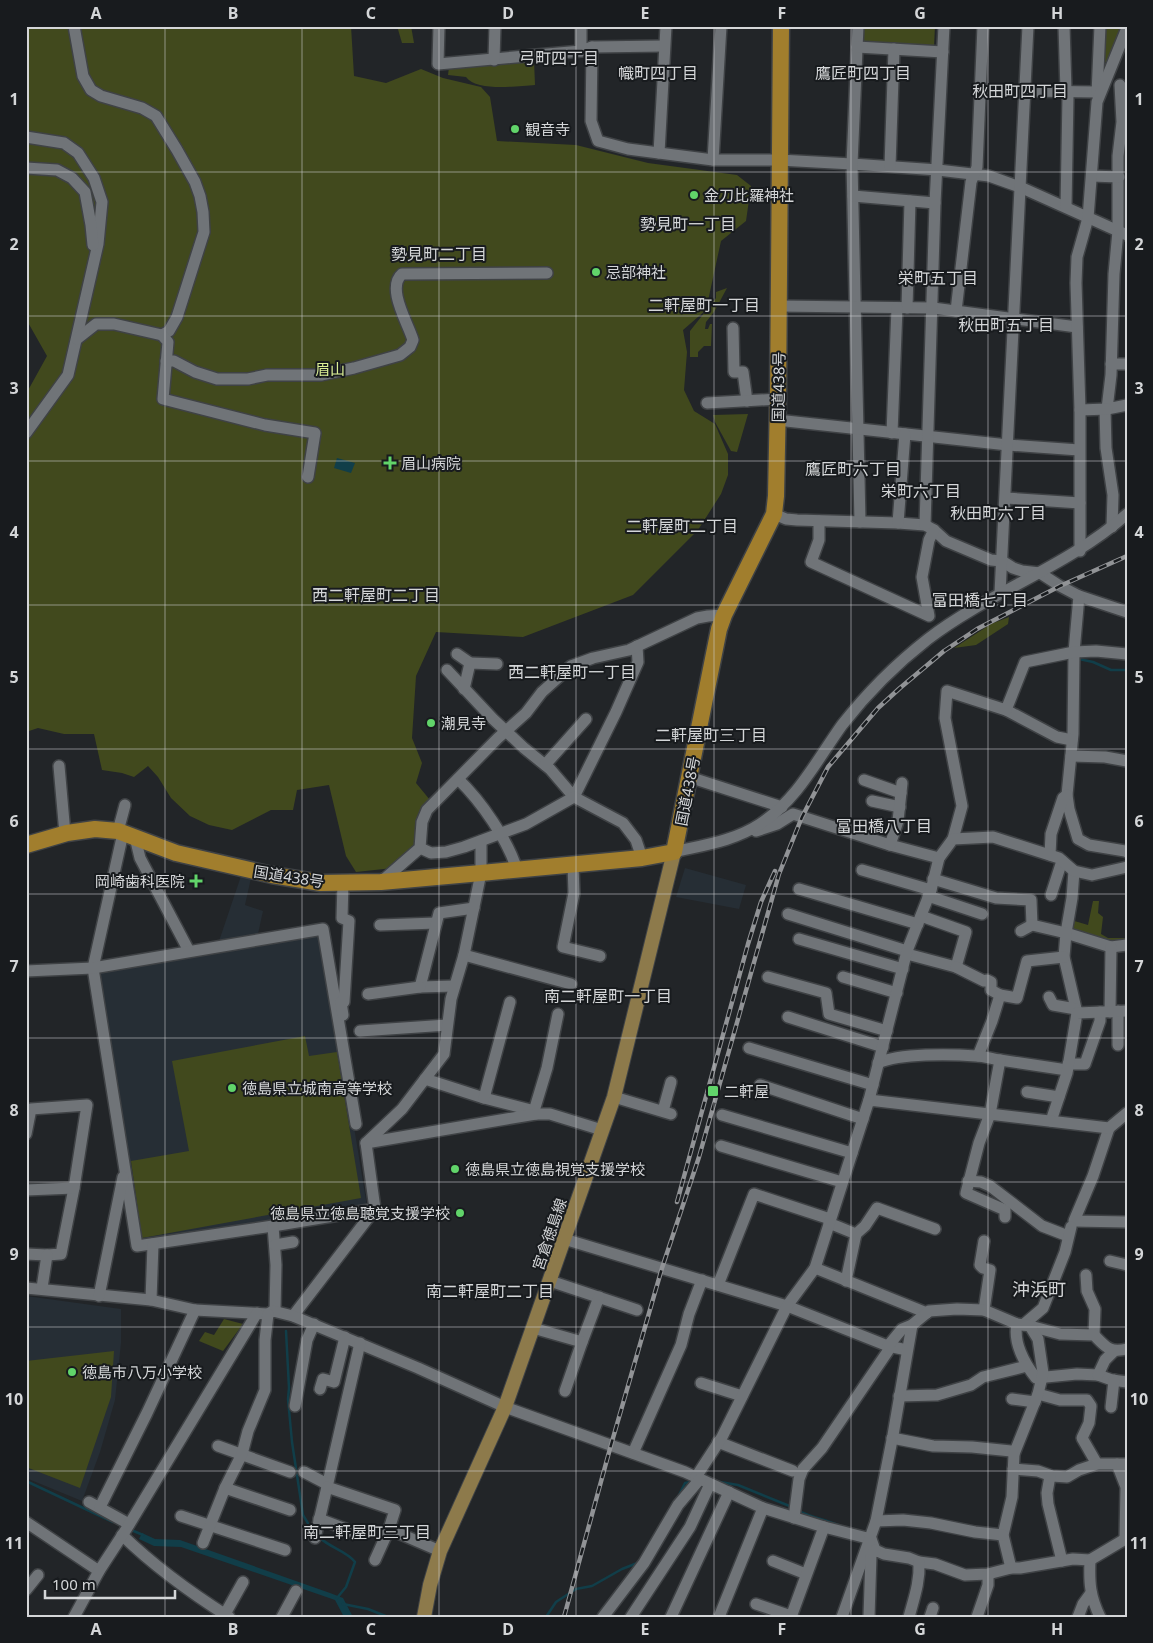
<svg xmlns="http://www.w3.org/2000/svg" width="1153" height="1643" font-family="'Noto Sans','Noto Sans JP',sans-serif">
  <rect width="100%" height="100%" fill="#222528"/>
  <g fill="#262e35">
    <path d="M685,868L746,885L739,909L676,897Z"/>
    <path d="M241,876L251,878L245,905L263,911L256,943L322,932L367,1206L140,1241L99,971L216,950Z"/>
    <path d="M26,1296L121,1309V1343L115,1400L100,1452L82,1501L26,1478Z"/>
  </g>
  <g fill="#41491d">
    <path d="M26,26H351L354,76L386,83L421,69L443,78L481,87L490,97L497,141L576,145L648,163L737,175L751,186L746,221L721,241L706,310L683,330L687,352L684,390L694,411L715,424L728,454V475L721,494L698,530L633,595L523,637L436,632L416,676L412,738L422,763L416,783L430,800L418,814L420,844L393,868L356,872L346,856L329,785L297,790L293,810H271L232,830L209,825L190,816L171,798L158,777L148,766L134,777L122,773L102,770L94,734H64L38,728L26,732V394L47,356L26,319Z"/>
    <path d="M397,26H411L414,43H402Z"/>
    <path d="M861,26H935L934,47L860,44Z"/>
    <path d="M1105,26H1124L1109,63L1104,62Z"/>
    <path d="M534,60L535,85C517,86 477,92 466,77L448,75L449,67Z"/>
    <path d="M727,288L714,312L706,322L705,329H708L710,324H712L711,346H704L698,352V357H690V331L716,298V292Z"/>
    <path d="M748,414L737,452L731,451L715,422L713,415Z"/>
    <path d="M1009,617L1008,624L976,645L954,648L991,624Z"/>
    <path d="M1093,901H1099L1098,913L1103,917L1101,934L1108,938H1127V942L1112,944L1069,931L1071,920L1088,925Z"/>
    <path d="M305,1036L309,1056L337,1052L361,1198L142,1238L131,1161L189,1151L172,1061Z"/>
    <path d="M224,1319L243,1324L223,1351L199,1341L205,1332L214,1335Z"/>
    <path d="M114,1351L111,1397L80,1488L26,1467V1391L29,1390L26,1361Z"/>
  </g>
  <g fill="#113e49">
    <path d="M337,458L355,463L351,473L334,468Z"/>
    <path d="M142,1533L155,1539L180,1540L330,1593L343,1598L353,1617H344L335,1600L181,1547L154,1546L139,1539Z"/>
  </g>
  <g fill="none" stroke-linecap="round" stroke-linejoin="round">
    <g stroke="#113e49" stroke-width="2.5">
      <path d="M1079,659L1093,662L1111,670H1127"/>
      <path d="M286,1331L289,1388L288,1399L292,1442L303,1515L312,1530"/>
      <path d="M26,1481L113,1522"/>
      <path d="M714,1481L738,1485L792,1507"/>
      <path d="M677,1499L685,1483L691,1482"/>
      <path d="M799,1511C813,1518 828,1520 843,1527"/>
      <path d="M129,1529L143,1535"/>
      <path d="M319,1537C330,1548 347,1551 355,1562L346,1587L337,1598"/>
      <path d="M343,1604L368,1609L388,1617"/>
      <path d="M546,1617L556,1602L576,1589L592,1586L622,1569L640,1562"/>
    </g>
    <g stroke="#3f4245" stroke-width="14">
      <g id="minor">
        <path d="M74,26L83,76L91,90L101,96L142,108L156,116L177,150L195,182L200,196L203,212L204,232L177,317L169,331L162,335"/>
        <path d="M439,26L438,64L581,51L592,47L591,121L598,141L628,149L713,160H779L852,164L938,170L989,176L1020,187L1127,235"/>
        <path d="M858,26L852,164L860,522"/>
        <path d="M1064,26L1066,91L1068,96L1066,207"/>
        <path d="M592,47L664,46"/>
        <path d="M857,47L943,52"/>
        <path d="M581,51V26"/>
        <path d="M494,60L495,26"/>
        <path d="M1120,85L1122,122L1118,156V231L1114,274L1111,375L1107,409L1127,405"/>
        <path d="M1025,91L1097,92"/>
        <path d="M1097,94L1100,26"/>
        <path d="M26,137L64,143L78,153L94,178L102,202L98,244L68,375L26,433"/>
        <path d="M659,153L666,26"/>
        <path d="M713,160L721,26"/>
        <path d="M890,166L894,49"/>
        <path d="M26,168L57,170L72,178L85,192L91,225L93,245"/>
        <path d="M1092,176L1119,177"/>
        <path d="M853,196L935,203"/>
        <path d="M779,306L933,308L1077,327"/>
        <path d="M907,308L910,201"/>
        <path d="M956,311L971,182L977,167L983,26"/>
        <path d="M733,328L734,372H743L747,401"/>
        <path d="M77,339L96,324H114L162,335L168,342L163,399L265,425L315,433L308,477"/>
        <path d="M166,361H174L195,372L217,379H248L267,375H321L354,368L400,355L410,347L413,340C408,323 386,288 402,274L547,273"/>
        <path d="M1111,364H1127"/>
        <path d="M707,403L778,399"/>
        <path d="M1105,409L1106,448L1113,495L1112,527"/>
        <path d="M1080,410L1107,409"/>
        <path d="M777,420L1008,445L1079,450"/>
        <path d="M892,433L897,308"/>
        <path d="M1006,498L1080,503"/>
        <path d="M774,514L786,519L797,520L898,523L925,525L934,530L946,541L991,560L1002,561L1013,568L1022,571L1040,573L1060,586L1079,596L1127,612"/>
        <path d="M819,521V540L811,562L929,616L922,577L929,540L934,530"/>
        <path d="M898,523L905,434"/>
        <path d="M925,525L935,203L944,26"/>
        <path d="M1080,551V410L1076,283L1077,257L1088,218L1097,102L1127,28"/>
        <path d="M1000,593L1028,26"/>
        <path d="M1079,596L1074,652L1073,734L1067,795L1069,809L1078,839L1089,845L1125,851L1127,852"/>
        <path d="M457,654L470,663"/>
        <path d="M447,670L493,719L524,748L550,769L574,797L616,712L638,662L637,646"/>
        <path d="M464,689L470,663L497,664"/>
        <path d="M1006,710L1057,737L1072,740"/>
        <path d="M1071,756L1105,757L1127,761"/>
        <path d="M545,765L586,719"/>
        <path d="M59,766L65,834"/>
        <path d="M689,777L782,807"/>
        <path d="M458,779C481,801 508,840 517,870"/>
        <path d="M864,780L901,793"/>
        <path d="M872,801L900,807"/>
        <path d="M118,831L125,805"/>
        <path d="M756,831L777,824L793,814L890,845L939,858"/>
        <path d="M123,833L93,968L137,1246L273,1226L375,1209L293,1316"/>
        <path d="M135,837L140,858L189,951"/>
        <path d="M953,839L962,806L945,718L947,691L1006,710L1025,662L1074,652L1096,651L1127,654"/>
        <path d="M890,845L898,821L902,783"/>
        <path d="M420,848L431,853L446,852L464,847L526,824L574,797L623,823L636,840L642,858"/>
        <path d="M674,852C704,845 734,841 760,824C797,800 817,760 842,725C867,693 896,664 928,639C991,591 1067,567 1127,514"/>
        <path d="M1050,855L1051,834L1063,798L1067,795"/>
        <path d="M573,865L574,893L563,947L600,956"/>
        <path d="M862,870L931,890"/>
        <path d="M1074,871L1072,898L1066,933L1111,947L1127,945"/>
        <path d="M933,879L996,898L1031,900L1032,925"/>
        <path d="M381,882L420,848L422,822L427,810L498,738L526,713L542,692L571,666L593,658L629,650L697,618L708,616L724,615"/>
        <path d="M799,889L918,924"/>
        <path d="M1051,895L1062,861"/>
        <path d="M928,896L982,914"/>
        <path d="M788,914L907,951"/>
        <path d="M380,925L436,923"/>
        <path d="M1021,931L1032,925L1066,933L1064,957L1077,1013"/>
        <path d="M799,939L903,969"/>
        <path d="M907,954L956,967L966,932L921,916"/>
        <path d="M464,955L571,984"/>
        <path d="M956,967L984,981L987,980L991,982V990L1000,995L992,1021L978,1056"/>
        <path d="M26,971L93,968L323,929L356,1124"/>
        <path d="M768,977L826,993L829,1014L887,1031"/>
        <path d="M843,977L897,993"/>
        <path d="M454,986L420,987L439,913L474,908"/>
        <path d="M368,994L420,987"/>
        <path d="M1000,995L1017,998L1027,961L1064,957"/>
        <path d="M1049,997L1053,1005L1076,1009"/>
        <path d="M1118,1011V1045"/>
        <path d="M1110,1012L1111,947"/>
        <path d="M343,1015L341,1002H344L349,921L342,918L343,882"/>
        <path d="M788,1017L883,1047"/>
        <path d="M360,1031L447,1025"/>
        <path d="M749,1048L873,1085"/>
        <path d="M1000,1060L1067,1070"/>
        <path d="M878,1063C900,1053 951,1054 976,1056C984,1056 992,1059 1000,1060L990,1114L979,1143L966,1193L1005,1210V1217"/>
        <path d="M1068,1064H1085L1100,1021V1012"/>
        <path d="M425,1079L484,1098L531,1110L536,1114"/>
        <path d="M760,1085L863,1119"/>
        <path d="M1027,1092L1059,1097"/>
        <path d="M614,1097L671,1114"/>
        <path d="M484,1098L510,1002"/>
        <path d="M869,1100L907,951L931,890L939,858L953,839L993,837L1059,858L1074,871L1092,875L1127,867"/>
        <path d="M534,1111L547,1068L558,1014"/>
        <path d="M663,1111L671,1082"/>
        <path d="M722,1115L852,1153"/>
        <path d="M1051,1121L1067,1073L1077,1013L1127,1011"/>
        <path d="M1109,1128L1093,1176L1074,1221L1127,1222"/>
        <path d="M26,1134L31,1109L87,1105L74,1188L61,1254L47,1255L26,1254"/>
        <path d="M366,1143L536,1114H550L602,1130"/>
        <path d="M721,1146L842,1182"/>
        <path d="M968,1181L981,1182L990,1186L1042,1226L1068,1236"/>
        <path d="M26,1190L74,1188"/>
        <path d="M375,1209L366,1143L402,1109L444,1054L451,999L464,955L481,873V841"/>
        <path d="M829,1223L856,1234L865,1226L877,1208L935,1229"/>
        <path d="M273,1226L276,1265L275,1311"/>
        <path d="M564,1239L787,1306L888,1346L907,1350"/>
        <path d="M984,1241L980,1265L983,1268L990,1270L984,1310"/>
        <path d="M275,1245L293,1242"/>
        <path d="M1110,1261L1127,1265"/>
        <path d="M815,1268L927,1313"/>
        <path d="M1086,1275L1087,1291L1095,1309L1094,1335"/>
        <path d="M550,1281L637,1310"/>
        <path d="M846,1281L856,1234"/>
        <path d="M718,1285L754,1194L830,1219"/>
        <path d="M26,1288L151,1300L195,1310L268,1314L273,1311L293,1316L418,1368L505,1407L685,1472L763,1508L824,1527L871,1539"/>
        <path d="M42,1288L47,1255"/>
        <path d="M99,1296L123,1177"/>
        <path d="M151,1300L153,1244"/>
        <path d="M1017,1324C1013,1342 1024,1363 1036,1378L1077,1374L1098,1375L1112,1380L1127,1382"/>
        <path d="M1023,1325L1043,1308L1065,1252L1071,1227"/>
        <path d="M1030,1326L1060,1334L1094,1335C1106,1347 1109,1353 1127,1349"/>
        <path d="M533,1328L582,1342L599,1297"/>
        <path d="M360,1343L327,1487L395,1510L389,1529L440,1551"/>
        <path d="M1098,1375L1105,1360L1114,1351"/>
        <path d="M701,1383L742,1396"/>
        <path d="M320,1389L323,1379L334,1382L345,1337"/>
        <path d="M565,1391L582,1342"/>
        <path d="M1038,1394L1060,1400H1087L1091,1406L1089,1423L1082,1438L1097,1464"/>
        <path d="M899,1396L937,1395L971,1385L983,1377L1027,1366"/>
        <path d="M1012,1399L1035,1402"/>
        <path d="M295,1406L307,1340L314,1324"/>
        <path d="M1111,1407L1114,1380"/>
        <path d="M892,1438L933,1446L972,1447L1011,1451L1014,1454"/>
        <path d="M718,1442L793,1471"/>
        <path d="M218,1446L290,1472"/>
        <path d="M633,1453L681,1345L689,1314L702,1280"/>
        <path d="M1117,1464L1126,1487L1125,1538"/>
        <path d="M1013,1469L1038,1471L1052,1476L1067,1477L1079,1470L1097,1464H1127"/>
        <path d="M304,1472L327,1484"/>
        <path d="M1050,1476L1047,1493L1048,1504L1062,1561"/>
        <path d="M696,1477L722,1437L787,1306L815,1268L869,1100L1109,1128L1127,1113"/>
        <path d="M225,1488L290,1510"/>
        <path d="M89,1502L129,1524"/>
        <path d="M100,1507L147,1413L195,1310"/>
        <path d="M181,1516L285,1550"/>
        <path d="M794,1518L799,1479L803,1469L822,1448L888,1351V1346L902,1329L912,1325L929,1311L957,1309L984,1310L1017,1324L1030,1326L1038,1339L1043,1373L1038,1394L1014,1454L1012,1497L1003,1535L1011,1568"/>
        <path d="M319,1519L359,1534"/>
        <path d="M876,1521L903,1520L931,1523L975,1532L1003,1535"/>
        <path d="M26,1522L99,1571"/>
        <path d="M122,1535C155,1567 191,1593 229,1617"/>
        <path d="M315,1538L327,1487"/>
        <path d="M871,1539L875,1550L884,1554L909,1558L919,1562L935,1564L965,1575L988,1574L1011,1568H1020L1073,1559L1090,1560C1089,1583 1090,1596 1100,1617"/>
        <path d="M203,1543L225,1488L242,1454L248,1431L265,1390V1340L268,1314"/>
        <path d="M375,1560L389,1529"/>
        <path d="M1090,1560L1127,1538"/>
        <path d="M773,1561L806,1574"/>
        <path d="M26,1590L38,1575"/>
        <path d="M756,1604L791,1616"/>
        <path d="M225,1614L243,1582"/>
        <path d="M74,1617L99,1571L127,1528L257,1313"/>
        <path d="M282,1617L296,1591"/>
        <path d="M603,1617L644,1563L678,1505L700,1479"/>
        <path d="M631,1617L690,1527L710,1484"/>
        <path d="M671,1617L729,1492"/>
        <path d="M719,1617L763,1508"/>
        <path d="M791,1617L824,1527"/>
        <path d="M842,1617L876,1521L893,1435L912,1325"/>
        <path d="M869,1617L871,1555L875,1550"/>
        <path d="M909,1617C914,1598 920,1582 919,1562"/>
        <path d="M930,1617L933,1608"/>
        <path d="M977,1617L988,1585V1574"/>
        <path d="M1078,1617L1083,1604L1091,1593"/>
      </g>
    </g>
    <g stroke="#3f4245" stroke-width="16">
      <path id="major" d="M424,1617L430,1585L440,1551L505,1407L614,1097L674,852"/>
    </g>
    <g stroke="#3f4245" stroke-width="19">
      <path id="highway" d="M26,845L67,833L95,829L118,831L176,853L272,875L321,883L381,882L481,873L642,858L674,852L719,629L724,615L774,514L776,496L778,399L781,26"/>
    </g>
    <use href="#minor" stroke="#707478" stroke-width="11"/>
    <use href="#major" stroke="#8d7a4b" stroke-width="14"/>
    <use href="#highway" stroke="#a17e2d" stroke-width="16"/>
    <g stroke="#919396" stroke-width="4.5">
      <g id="rail">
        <path d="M677,1202L748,944L761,902L775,871"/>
        <path d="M564,1617L611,1445L662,1268L699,1157L779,874L802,817L828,767L878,708L900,688L944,651L977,629L1060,586L1127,556"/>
      </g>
    </g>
    <use href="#rail" stroke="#181b1e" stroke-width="2.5" stroke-dasharray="8" stroke-linecap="butt"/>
  </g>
  <path fill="none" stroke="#d4d6d8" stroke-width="1" stroke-opacity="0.55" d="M165,26V1617M302,26V1617M439,26V1617M576,26V1617M714,26V1617M851,26V1617M988,26V1617M26,172H1127M26,316H1127M26,461H1127M26,605H1127M26,749H1127M26,894H1127M26,1038H1127M26,1182H1127M26,1327H1127M26,1471H1127"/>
  <g fill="#61d46a" stroke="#181b1e" stroke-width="2">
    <circle cx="515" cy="129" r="5"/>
    <circle cx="694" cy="195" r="5"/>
    <circle cx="596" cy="272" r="5"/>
    <path d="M387.5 455.5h5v5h5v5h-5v5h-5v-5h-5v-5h5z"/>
    <circle cx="431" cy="723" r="5"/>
    <path d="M193.5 873.5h5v5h5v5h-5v5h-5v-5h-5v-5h5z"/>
    <circle cx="232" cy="1088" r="5"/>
    <rect x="707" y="1085" width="12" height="12" rx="2.5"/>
    <circle cx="455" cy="1169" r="5"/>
    <circle cx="460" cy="1213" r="5"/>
    <circle cx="72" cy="1372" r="5"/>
  </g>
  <g text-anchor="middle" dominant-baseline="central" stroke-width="4" stroke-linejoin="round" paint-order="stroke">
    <g font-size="15" fill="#d4d6d8" stroke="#181b1e" text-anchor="start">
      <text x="525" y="129">観音寺</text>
      <text x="704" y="195">金刀比羅神社</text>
      <text x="606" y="272">忌部神社</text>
      <text x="401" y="463">眉山病院</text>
      <text x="441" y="723">潮見寺</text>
      <text x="185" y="881" text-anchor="end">岡崎歯科医院</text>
      <text x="242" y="1088">徳島県立城南高等学校</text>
      <text x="724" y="1091">二軒屋</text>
      <text x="465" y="1169">徳島県立徳島視覚支援学校</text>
      <text x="450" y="1213" text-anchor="end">徳島県立徳島聴覚支援学校</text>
      <text x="82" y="1372">徳島市八万小学校</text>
    </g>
    <g font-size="15" fill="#daee94" stroke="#181b1e">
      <text x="330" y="369">眉山</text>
    </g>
    <g font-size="15" fill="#d4d6d8" stroke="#181b1e">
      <text transform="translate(778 387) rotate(-89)">国道438号</text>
      <text transform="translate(687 791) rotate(-79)">国道438号</text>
      <text transform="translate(289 876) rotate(9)">国道438号</text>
      <text transform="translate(549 1234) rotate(-71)">宮倉徳島線</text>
    </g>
    <g font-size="16" fill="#d4d6d8" stroke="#181b1e">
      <text x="559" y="58">弓町四丁目</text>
      <text x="658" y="73">幟町四丁目</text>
      <text x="863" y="73">鷹匠町四丁目</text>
      <text x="1020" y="91">秋田町四丁目</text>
      <text x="688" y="224">勢見町一丁目</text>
      <text x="439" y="254">勢見町二丁目</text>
      <text x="938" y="278">栄町五丁目</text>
      <text x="704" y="305">二軒屋町一丁目</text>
      <text x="1006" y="325">秋田町五丁目</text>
      <text x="853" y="469">鷹匠町六丁目</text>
      <text x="921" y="491">栄町六丁目</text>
      <text x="998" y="513">秋田町六丁目</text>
      <text x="682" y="526">二軒屋町二丁目</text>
      <text x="376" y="595">西二軒屋町二丁目</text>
      <text x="980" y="600">富田橋七丁目</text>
      <text x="572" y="672">西二軒屋町一丁目</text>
      <text x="711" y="735">二軒屋町三丁目</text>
      <text x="884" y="826">富田橋八丁目</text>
      <text x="608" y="996">南二軒屋町一丁目</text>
      <text x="490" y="1291">南二軒屋町二丁目</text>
      <text x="367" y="1532">南二軒屋町三丁目</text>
    </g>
    <g font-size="18" fill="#d4d6d8" stroke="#181b1e">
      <text x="1039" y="1289">沖浜町</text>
    </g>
  </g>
  <rect width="1153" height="1643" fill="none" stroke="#181b1e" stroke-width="55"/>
  <path d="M45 1590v8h130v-8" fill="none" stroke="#d4d6d8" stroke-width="2.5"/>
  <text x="52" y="1590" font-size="15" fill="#d4d6d8" stroke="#181b1e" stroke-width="4" paint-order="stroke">100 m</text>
  <rect x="28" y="28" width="1098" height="1588" fill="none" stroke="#d4d6d8" stroke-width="2"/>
  <g font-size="16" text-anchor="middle" font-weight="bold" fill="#d4d6d8">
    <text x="96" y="19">A</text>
    <text x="233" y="19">B</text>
    <text x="371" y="19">C</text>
    <text x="508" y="19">D</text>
    <text x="645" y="19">E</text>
    <text x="782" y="19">F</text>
    <text x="920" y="19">G</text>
    <text x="1057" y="19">H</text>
    <text x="14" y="105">1</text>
    <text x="1139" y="105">1</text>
    <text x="14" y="250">2</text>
    <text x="1139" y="250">2</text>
    <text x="14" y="394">3</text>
    <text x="1139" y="394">3</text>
    <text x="14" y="538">4</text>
    <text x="1139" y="538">4</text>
    <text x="14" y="683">5</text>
    <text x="1139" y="683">5</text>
    <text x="14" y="827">6</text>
    <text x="1139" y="827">6</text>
    <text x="14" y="972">7</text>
    <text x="1139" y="972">7</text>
    <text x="14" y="1116">8</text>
    <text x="1139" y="1116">8</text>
    <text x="14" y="1260">9</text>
    <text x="1139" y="1260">9</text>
    <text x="14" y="1405">10</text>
    <text x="1139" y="1405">10</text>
    <text x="14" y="1549">11</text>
    <text x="1139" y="1549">11</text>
    <text x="96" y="1635">A</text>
    <text x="233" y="1635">B</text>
    <text x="371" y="1635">C</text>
    <text x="508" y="1635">D</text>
    <text x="645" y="1635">E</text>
    <text x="782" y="1635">F</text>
    <text x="920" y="1635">G</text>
    <text x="1057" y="1635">H</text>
  </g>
</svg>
